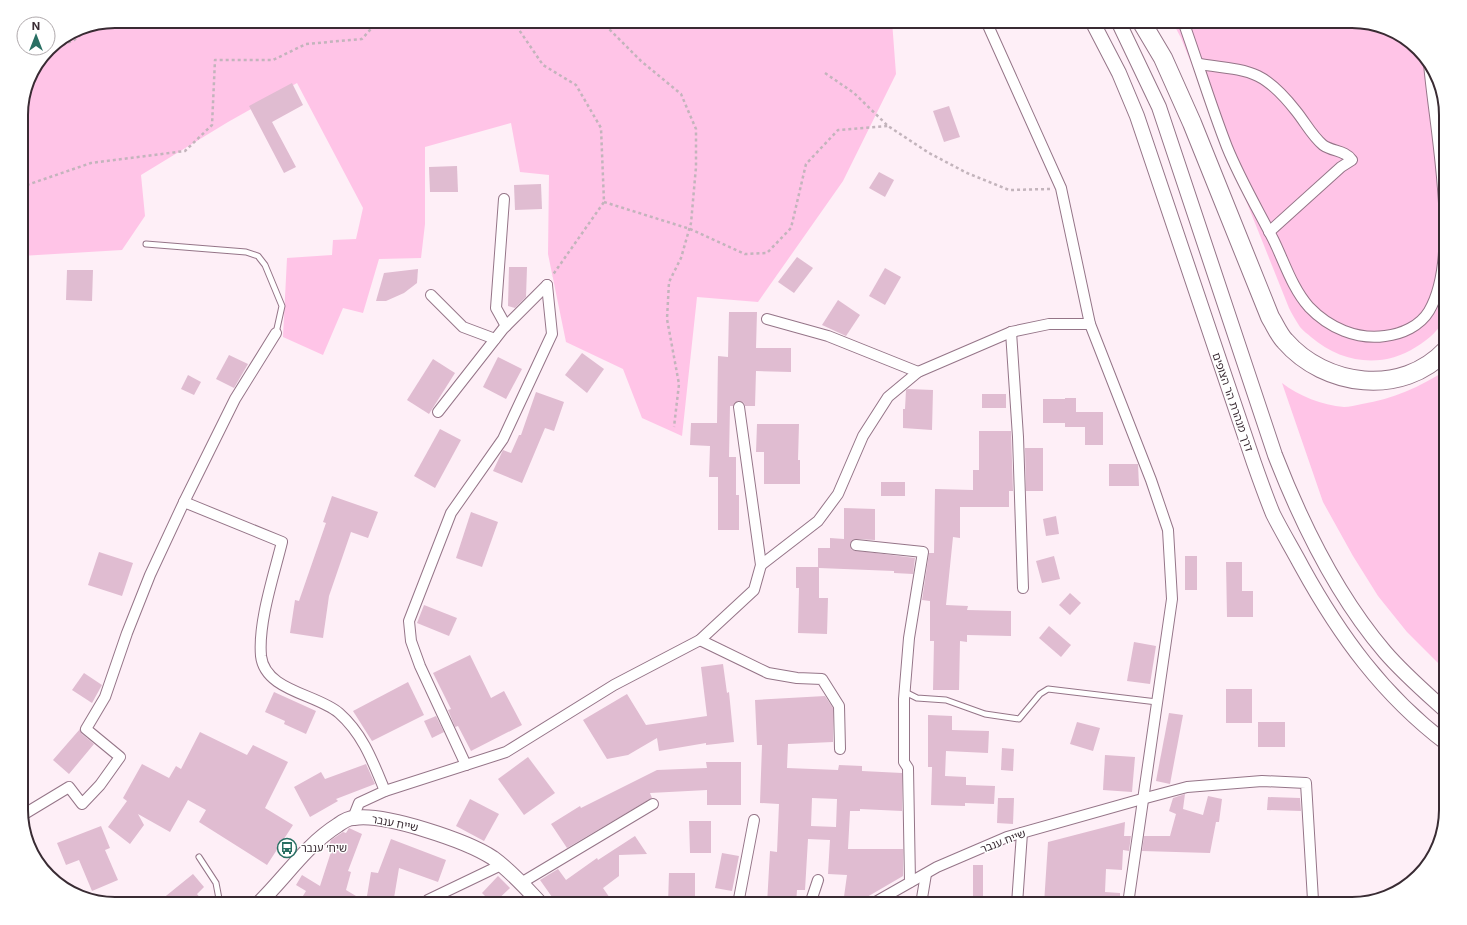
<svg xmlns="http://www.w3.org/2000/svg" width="1467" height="925" font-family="Inter,'Noto Sans Hebrew',sans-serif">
  <rect width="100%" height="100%" fill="#feeff7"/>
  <g fill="#ffc4e7">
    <path d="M115,21H892L896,74L843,181L758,302L697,297L682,436L642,418L623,369L566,342L548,254L549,175L520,172L511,123L425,147V224L421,258L379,259L363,313L343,308L323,355L283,337L287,258L332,255L333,240L356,239L363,208L297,83L228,122L141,175L145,216L122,250L21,256V109L28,79L49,48L79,28Z"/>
    <path d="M1172,21H1352L1404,37L1434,68L1446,115V317C1439,330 1429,339 1416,347C1382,369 1341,363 1311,337C1308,334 1303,331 1300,327C1296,321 1292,314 1289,308L1181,38Z"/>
    <path d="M1446,370V671L1407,632L1378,596L1353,556L1323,502L1282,383C1299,396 1322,405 1344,407C1349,407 1356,405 1362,404C1393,399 1420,387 1446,370Z"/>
  </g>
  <g fill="#e0bcd1" fill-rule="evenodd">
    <path d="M292,83L303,105L272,122L296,167L284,173L249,106Z"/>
    <path d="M949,106L960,137L944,142L933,111Z"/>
    <path d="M457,166L458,192H430L429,167Z"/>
    <path d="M879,172L894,180L885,197L869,188Z"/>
    <path d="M541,184L542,209L515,210L514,185Z"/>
    <path d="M797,257L813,268L794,293L778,282Z"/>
    <path d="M509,267H527L526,297L515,308L508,306Z"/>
    <path d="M885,268L901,277L885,305L869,296Z"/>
    <path d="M418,269L417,283L404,293L386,301H376L384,273Z"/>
    <path d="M67,270H93L92,301L66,300Z"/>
    <path d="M838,300L860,315L846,336L822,325Z"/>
    <path d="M729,312H757L756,348H791V372L756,371L755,406H745L744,403L738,401L733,406H730L729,457H736V495H739V530H718V477H709L710,446L690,445L691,423H717L718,356L728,357Z"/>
    <path d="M582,353L604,369L587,393L565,375Z"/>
    <path d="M229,355L248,364L234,388L216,379Z"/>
    <path d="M498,357L522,369L506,399L483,387Z"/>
    <path d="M433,359L455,373L429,414L407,400Z"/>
    <path d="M188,375L201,382L194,395L181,389Z"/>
    <path d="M908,389L933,390L932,430L903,428V409H905L906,390Z"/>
    <path d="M536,392L564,402L554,431L545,428L522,483L493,471L503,450L511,453L519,435H521Z"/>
    <rect x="982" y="394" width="24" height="14"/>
    <path d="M1065,398H1076V412H1103V445H1085V427H1065V423H1043V399H1065Z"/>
    <path d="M757,424H799L798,460H800V484H764V452H756Z"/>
    <path d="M440,429L461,440L435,488L414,476Z"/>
    <path d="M979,431H1011L1013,491H1009V507H960V538L953,537L946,605L968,606L967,610L1011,611V636L967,635V642L960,641L959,690H933L934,641H930V601L922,600L929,553H934L935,489L973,490V470H979Z"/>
    <path d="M1025,448H1043V491H1026Z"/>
    <path d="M1109,464H1138L1139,486H1109Z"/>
    <rect x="881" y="482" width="24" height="14"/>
    <path d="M332,496L378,512L368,538L351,532L329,596L323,638L290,633L295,600L299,601L326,523L323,522Z"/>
    <path d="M844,508L875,509V540L854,539L850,544L852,550L915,558L913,574L894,573V571L819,568V598H828L827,634L798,633L799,588H796V567H818V548H830V538L844,539Z"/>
    <path d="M471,512L498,522L482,567L456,558Z"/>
    <path d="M1056,516L1059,534L1046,536L1043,519Z"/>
    <path d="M99,552L133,563L122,596L88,585Z"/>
    <path d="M1054,556L1060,579L1042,583L1036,561Z"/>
    <rect x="1185" y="556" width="12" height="34"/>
    <path d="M1226,562H1242V591H1253V617H1227Z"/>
    <path d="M1070,593L1081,603L1070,615L1059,605Z"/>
    <path d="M424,605L457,618L449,636L417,623Z"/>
    <path d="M1049,626L1071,645L1061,657L1039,638Z"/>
    <path d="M1134,642L1156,646L1150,684L1127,681Z"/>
    <path d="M470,655L491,698L504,691L522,725L471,751L458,726L455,727L448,710L451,709L433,673Z"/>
    <path d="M723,664L727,693L729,692L734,742L706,745V743L659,751L657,738L628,755L607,759L583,720L627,694L646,725L707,716L701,667Z"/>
    <path d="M84,673L102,685L92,703L72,690Z"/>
    <path d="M408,682L424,715L372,741L353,711Z"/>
    <rect x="1226" y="689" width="26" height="34"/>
    <path d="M274,692L316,711L306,734L284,724L285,721L265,712Z"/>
    <path d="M825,696L833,708V742L788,744L787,768L838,770L839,765L862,766V771L902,773V811L860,809V811H850L848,849H903V876L855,904H843L847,875L828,874L830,840L808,839L805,890H797L796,904H767L770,851L777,852L779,804L760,803L762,745H757L755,700ZM812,798L837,799L836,827L811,826Z"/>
    <path d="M1169,713L1183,715L1170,784L1156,781Z"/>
    <path d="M928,715L952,716V730L989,731L988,753L946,751L945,776L966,777V785L995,786L994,804L965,803V806L931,805L932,767H928Z"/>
    <path d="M436,716L444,732L432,738L424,721Z"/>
    <path d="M1077,722L1100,728L1093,751L1070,744Z"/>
    <rect x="1258" y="722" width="27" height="25"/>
    <path d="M80,729L82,734L94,744L69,774L53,760Z"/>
    <path d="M200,732L247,755L253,745L288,762L265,808L293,825L267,865L199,822L206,810L188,800L170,832L138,814L144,825L130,844L108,827L127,801L123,798L142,764L169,778L176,766L181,769Z"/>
    <path d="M1002,748L1014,749L1013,771L1001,770Z"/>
    <path d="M1105,755L1135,757L1132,792L1103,790Z"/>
    <path d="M528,757L555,793L524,815L498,779Z"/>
    <path d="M706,762H741V805H707V790L650,793L652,798L567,848L551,824L580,806L581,808L657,770L707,768Z"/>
    <path d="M366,764L375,784L336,799L338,801L310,817L294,787L321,772L325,779Z"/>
    <path d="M1185,794L1183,809L1203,815L1208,796L1222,799L1219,822H1216L1210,853L1142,851L1144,836H1170L1176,814L1169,811L1173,798Z"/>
    <path d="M1268,797L1300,798L1301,811L1267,810Z"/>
    <path d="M998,798H1014L1013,824L997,823Z"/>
    <path d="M470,799L499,814L484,841L456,826Z"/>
    <path d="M689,821H711V853H690Z"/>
    <path d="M1125,822L1124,836H1131L1129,851L1123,850L1122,870L1106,869L1105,892L1120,893V904H1044L1048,842Z"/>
    <path d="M101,826L110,848L105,850L118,880L92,891L79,860L66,865L57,843Z"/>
    <path d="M349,828L362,834L348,871L351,872L346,890L366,902L371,872L378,873L391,839L446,860L438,882L399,868L393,904H298L306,891L296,885L302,875L320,886L331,852L328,848L331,840L343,832L346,833Z"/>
    <path d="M635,836L647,854L619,855V876L603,888L614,904H557L540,880L558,869L566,880L597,858L598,860Z"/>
    <path d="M722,853L739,856L732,891L715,888Z"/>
    <rect x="973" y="865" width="10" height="39"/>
    <path d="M669,873H695V904H668Z"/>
    <path d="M193,874L204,887L197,894L205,904H156Z"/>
    <path d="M498,876L510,888L493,904L482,893Z"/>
  </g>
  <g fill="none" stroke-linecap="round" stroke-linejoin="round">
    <g stroke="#957588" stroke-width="7">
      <g id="lane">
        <path d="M146,244L246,252L258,256L265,265L282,306L276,333"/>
        <path d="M905,692L917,698L946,700L985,714L1019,719L1040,694L1048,689L1157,702"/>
        <path d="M199,857L216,883L220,904"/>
      </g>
    </g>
    <g stroke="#957588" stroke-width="12">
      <g id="street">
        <path d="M986,21L1061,188L1090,324L1151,480L1168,530L1172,599L1128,904"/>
        <path d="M1183,21C1198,63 1211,106 1227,147C1240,179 1257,208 1273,239C1284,261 1292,288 1309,307C1329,328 1357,340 1385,336C1402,334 1420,326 1429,311C1462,255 1434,127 1429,63"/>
        <path d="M1199,64C1250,71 1263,69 1296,111C1305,122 1312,136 1323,145C1333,152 1345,150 1352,160L1341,167L1269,232"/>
        <path d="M504,199L496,308L506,326"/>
        <path d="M431,295L463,327L495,339"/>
        <path d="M767,319L828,336L918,372"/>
        <path d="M1011,332L1018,437L1023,588"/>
        <path d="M438,412L503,329L547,285"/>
        <path d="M184,502L282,542C274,575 258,622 261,656C265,691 317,694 339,713C363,734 373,762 385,791"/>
        <path d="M856,545L923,552L909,638L904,699V762L908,768L910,882"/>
        <path d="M761,565L818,521L838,494L863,436L888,397L918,372L1011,332L1049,324H1090"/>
        <path d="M700,640L768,673L797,678L822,679L839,706L840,749"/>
        <path d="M466,765L420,666L411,641L409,621L451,513L503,439L552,334L547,285"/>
        <path d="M21,816L69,787L82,804L100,785L120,757L86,729L105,697L127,633L150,575L184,502L235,399L276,333"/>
        <path d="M353,818L359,803L385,791L506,752L614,685L700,640L754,590L761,565L739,407"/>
        <path d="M521,883L653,804"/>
        <path d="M424,904L428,900L501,865"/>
        <path d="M738,904L754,820"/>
        <path d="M810,904L818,880"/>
        <path d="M872,904L937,867L1007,837L1142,799L1187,787L1262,781L1306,783L1313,900"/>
        <path d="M921,904L926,874"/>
        <path d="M1017,904L1022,833"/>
      </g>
    </g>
    <g stroke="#957588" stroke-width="16">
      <g id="secondary">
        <path d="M1092,21L1119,73L1137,116L1254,463C1260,480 1266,497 1273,514C1282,532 1293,550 1302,567C1340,636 1383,695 1446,743"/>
        <path d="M1118,21L1159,107L1275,455C1301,522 1338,597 1385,652C1403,673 1425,692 1446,711"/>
        <path d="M258,904C285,878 306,845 338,825C342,822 349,818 354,818C385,813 467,841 493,858C511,871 526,888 541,904"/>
      </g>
    </g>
    <g stroke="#957588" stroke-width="20">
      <path id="highway" d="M1141,21L1163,58L1192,123L1270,317C1275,325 1279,335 1285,341C1325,387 1402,397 1446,350"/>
    </g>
    <g stroke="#c3b4bc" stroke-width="2.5" stroke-dasharray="3 3" stroke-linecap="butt">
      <path d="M513,21L543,65L576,85L601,128L604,202L552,276"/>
      <path d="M601,21L641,61L681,94L696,129V167L691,223L681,258L669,282L667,319L679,384L674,427"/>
      <path d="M46,52L74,40L93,25"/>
      <path d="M825,73L854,93L888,126L929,153L967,173L1009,190L1050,189"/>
      <path d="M21,187L91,163L185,151L212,125L215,60H273L306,44L362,39L378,21"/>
      <path d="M604,202L690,229L745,254L767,253L791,228L806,164L838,130L888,126"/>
    </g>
    <use href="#lane" stroke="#fff" stroke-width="5"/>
    <use href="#street" stroke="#fff" stroke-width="10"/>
    <use href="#secondary" stroke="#fff" stroke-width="14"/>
    <use href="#highway" stroke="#fff" stroke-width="18"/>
  </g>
  <defs>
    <g id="bus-ring" transform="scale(1)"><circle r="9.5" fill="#fff" stroke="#296f63" stroke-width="1.5"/><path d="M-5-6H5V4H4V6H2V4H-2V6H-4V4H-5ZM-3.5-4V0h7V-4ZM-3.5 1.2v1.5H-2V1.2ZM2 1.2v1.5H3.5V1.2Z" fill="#296f63"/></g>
  </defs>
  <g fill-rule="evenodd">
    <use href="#bus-ring" x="287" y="848"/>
  </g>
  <g text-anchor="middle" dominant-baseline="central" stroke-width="3" stroke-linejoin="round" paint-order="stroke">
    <g font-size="11" fill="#392b33" stroke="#fff">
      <text transform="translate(1233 402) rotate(71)">דרך מנהרת הר הצופים</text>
      <text transform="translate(395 823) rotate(11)">שייח ענבר</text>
      <text transform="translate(1003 841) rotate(-21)">שייח ענבר</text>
    </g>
    <g font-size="11" fill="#392b33" stroke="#fff" text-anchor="start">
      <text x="301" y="848">שיח׳ ענבר</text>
    </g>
  </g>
  <path d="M0 0H1467V925H0ZM115 28H1352A87 87 0 0 1 1439 115V810A87 87 0 0 1 1352 897H115A87 87 0 0 1 28 810V115A87 87 0 0 1 115 28Z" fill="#fff" fill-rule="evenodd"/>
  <path fill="none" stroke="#392b33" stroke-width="2" d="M115 28H1352A87 87 0 0 1 1439 115V810A87 87 0 0 1 1352 897H115A87 87 0 0 1 28 810V115A87 87 0 0 1 115 28Z"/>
  <g transform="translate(36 36)"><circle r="19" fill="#ffffff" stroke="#b0aaad"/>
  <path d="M0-3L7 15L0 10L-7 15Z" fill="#296f63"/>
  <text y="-6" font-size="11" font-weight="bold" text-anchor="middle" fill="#392b33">N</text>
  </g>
</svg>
